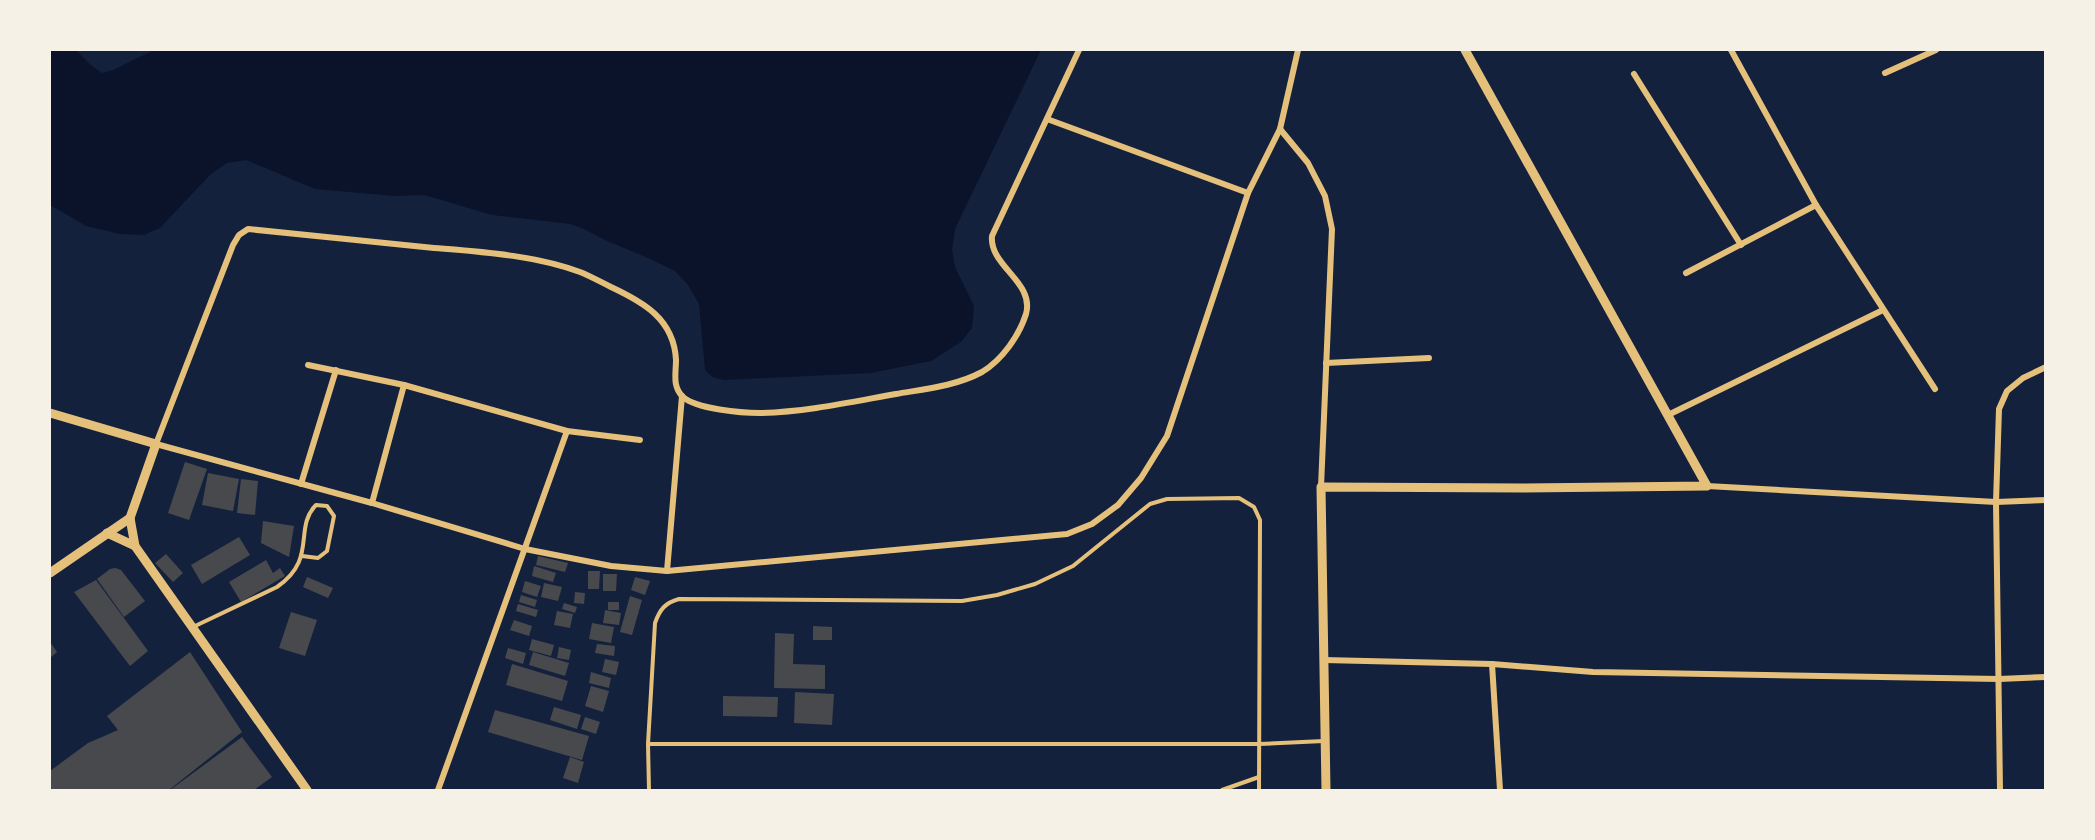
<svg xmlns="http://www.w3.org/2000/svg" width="2095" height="840" font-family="'Asap Condensed',sans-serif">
  <rect width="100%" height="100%" fill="#14213d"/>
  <path fill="#0b132b" d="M50,50H76L91,65L102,73L113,70L154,50H1041L955,229L952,250L955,267L974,306L972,328L961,342L931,361L871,373L724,380L712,377L705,370L699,304L688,285L675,271L648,258L605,240L584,229L570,224L492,215L424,195L394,196L315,189L246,160L227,163L210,175L160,228L144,235L120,234L86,226L50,205Z"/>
  <g fill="#48494c">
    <path d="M185,462L207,469L189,520L168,513Z"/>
    <path d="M208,473L239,479L233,511L202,505Z"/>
    <path d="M241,479L258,481L255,515L237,513Z"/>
    <path d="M263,521L294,526L289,557L261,543Z"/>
    <path d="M239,537L250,555L202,584L191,565Z"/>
    <path d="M166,554L183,573L173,582L155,563Z"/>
    <path d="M538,556L568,563L565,572L536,565Z"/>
    <path d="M266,560L273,573L280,568L285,576L241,602L229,582Z"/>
    <path d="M534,566L556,573L553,582L532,576Z"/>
    <path d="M115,568L121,570L145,601L124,617L97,579L110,569Z"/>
    <path d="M588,571H600L599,589H588Z"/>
    <path d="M603,574H617L616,591H603Z"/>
    <path d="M307,577L333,588L328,598L303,587Z"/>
    <path d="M635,577L650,581L645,595L631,590Z"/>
    <path d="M96,580L148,651L130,666L74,592Z"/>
    <path d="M525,581L541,586L537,597L522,592Z"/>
    <path d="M544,583L562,587L558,601L541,597Z"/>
    <path d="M575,592L585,593L584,604L574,603Z"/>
    <path d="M521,595L537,600L535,607L519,602Z"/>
    <path d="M630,596L642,600L632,635L620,632Z"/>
    <rect x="608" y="602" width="11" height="8"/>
    <path d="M564,603L577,607L575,613L562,609Z"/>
    <path d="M518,604L538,610L536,617L516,611Z"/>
    <path d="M605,610L621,613L619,625L603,623Z"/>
    <path d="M557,611L573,614L570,628L554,625Z"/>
    <path d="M291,612L317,620L305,656L279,648Z"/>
    <path d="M514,620L532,626L529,636L510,630Z"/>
    <path d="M592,623L614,627L611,643L589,639Z"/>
    <path d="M813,626L832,627V640H813Z"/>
    <path d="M775,633L794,634L793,664L825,665V689L774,688Z"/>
    <path d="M532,639L554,645L551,656L529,650Z"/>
    <path d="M50,642L57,652L50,658Z"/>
    <path d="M597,644L615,646L614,656L595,653Z"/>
    <path d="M559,647L571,650L569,660L557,658Z"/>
    <path d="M508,648L526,653L523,664L505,658Z"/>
    <path d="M190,652L242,732L169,790H50V771L88,743L118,730L107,716Z"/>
    <path d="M533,652L569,663L565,676L529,665Z"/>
    <path d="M605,659L619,662L616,675L602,672Z"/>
    <path d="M512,664L568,681L562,701L506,685Z"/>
    <path d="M591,672L611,678L609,688L589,683Z"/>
    <path d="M591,686L609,691L603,712L585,706Z"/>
    <path d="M795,692L834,694L832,725L794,723Z"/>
    <path d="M723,696L778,697L777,717L723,716Z"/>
    <path d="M554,707L581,715L577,729L550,720Z"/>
    <path d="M495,710L589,736L582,760L488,732Z"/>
    <path d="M585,717L600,722L596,734L581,729Z"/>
    <path d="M242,737L272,777L254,790H170Z"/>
    <path d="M570,757L584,762L578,783L563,778Z"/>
  </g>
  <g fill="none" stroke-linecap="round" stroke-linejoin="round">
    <g stroke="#e5c07b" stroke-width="4">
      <path d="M193,627L277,587C318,559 293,528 316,505L327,506L334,516L327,551L318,558L302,556"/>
      <path d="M648,744H1259L1324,741"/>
      <path d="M649,790L648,744L655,623C660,609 665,603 679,599L962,601L997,595L1035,584L1073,566L1150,504L1167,499L1239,498L1254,507L1260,520L1259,790"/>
      <path d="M1222,790L1259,777"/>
    </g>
    <g stroke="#e5c07b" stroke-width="6">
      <path d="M1079,50L992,236C989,266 1035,282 1026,314C1019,336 1002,360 982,372C956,386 925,389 896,394C851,402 806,412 760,413C742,413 696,409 683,397C672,387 676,373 676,360C674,319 643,302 611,287C601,282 590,276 580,272C533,255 483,252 434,248C372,242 310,235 248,229L239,235L233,245L156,444L372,503L525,549L611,566L667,571L1067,534L1092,524L1118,505L1141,478L1167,436L1248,193L1280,129L1298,50"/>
      <path d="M1731,50L1816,205L1935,389"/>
      <path d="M1885,73L1936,50"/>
      <path d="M1634,74L1741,245"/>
      <path d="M1047,119L1248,193"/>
      <path d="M1280,129L1308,163L1325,196L1332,229L1321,487"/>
      <path d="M1686,273L1816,205"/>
      <path d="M1326,363L1429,358"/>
      <path d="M308,365L404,385L567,431L640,440"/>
      <path d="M1668,415L1883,310"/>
      <path d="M301,484L336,370"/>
      <path d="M1707,486L1996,502L2046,500"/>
      <path d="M372,503L404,385"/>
      <path d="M667,571L682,396"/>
      <path d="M1324,660L1492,664L1593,672L1999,679L2046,677"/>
      <path d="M1492,664L1500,790"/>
      <path d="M438,790L567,431"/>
      <path d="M2000,790L1996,502L1999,409L2007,391L2023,378L2046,367"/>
    </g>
    <g stroke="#e5c07b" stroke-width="9">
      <path d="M50,413L156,444L130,518L50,573"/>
      <path d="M130,518L135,546L307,790"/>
      <path d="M107,533L135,546"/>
      <path d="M1326,790L1321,487L1524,488L1707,486L1465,50"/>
    </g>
  </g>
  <rect width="2095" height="840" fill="none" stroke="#f6f1e7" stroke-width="102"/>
</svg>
